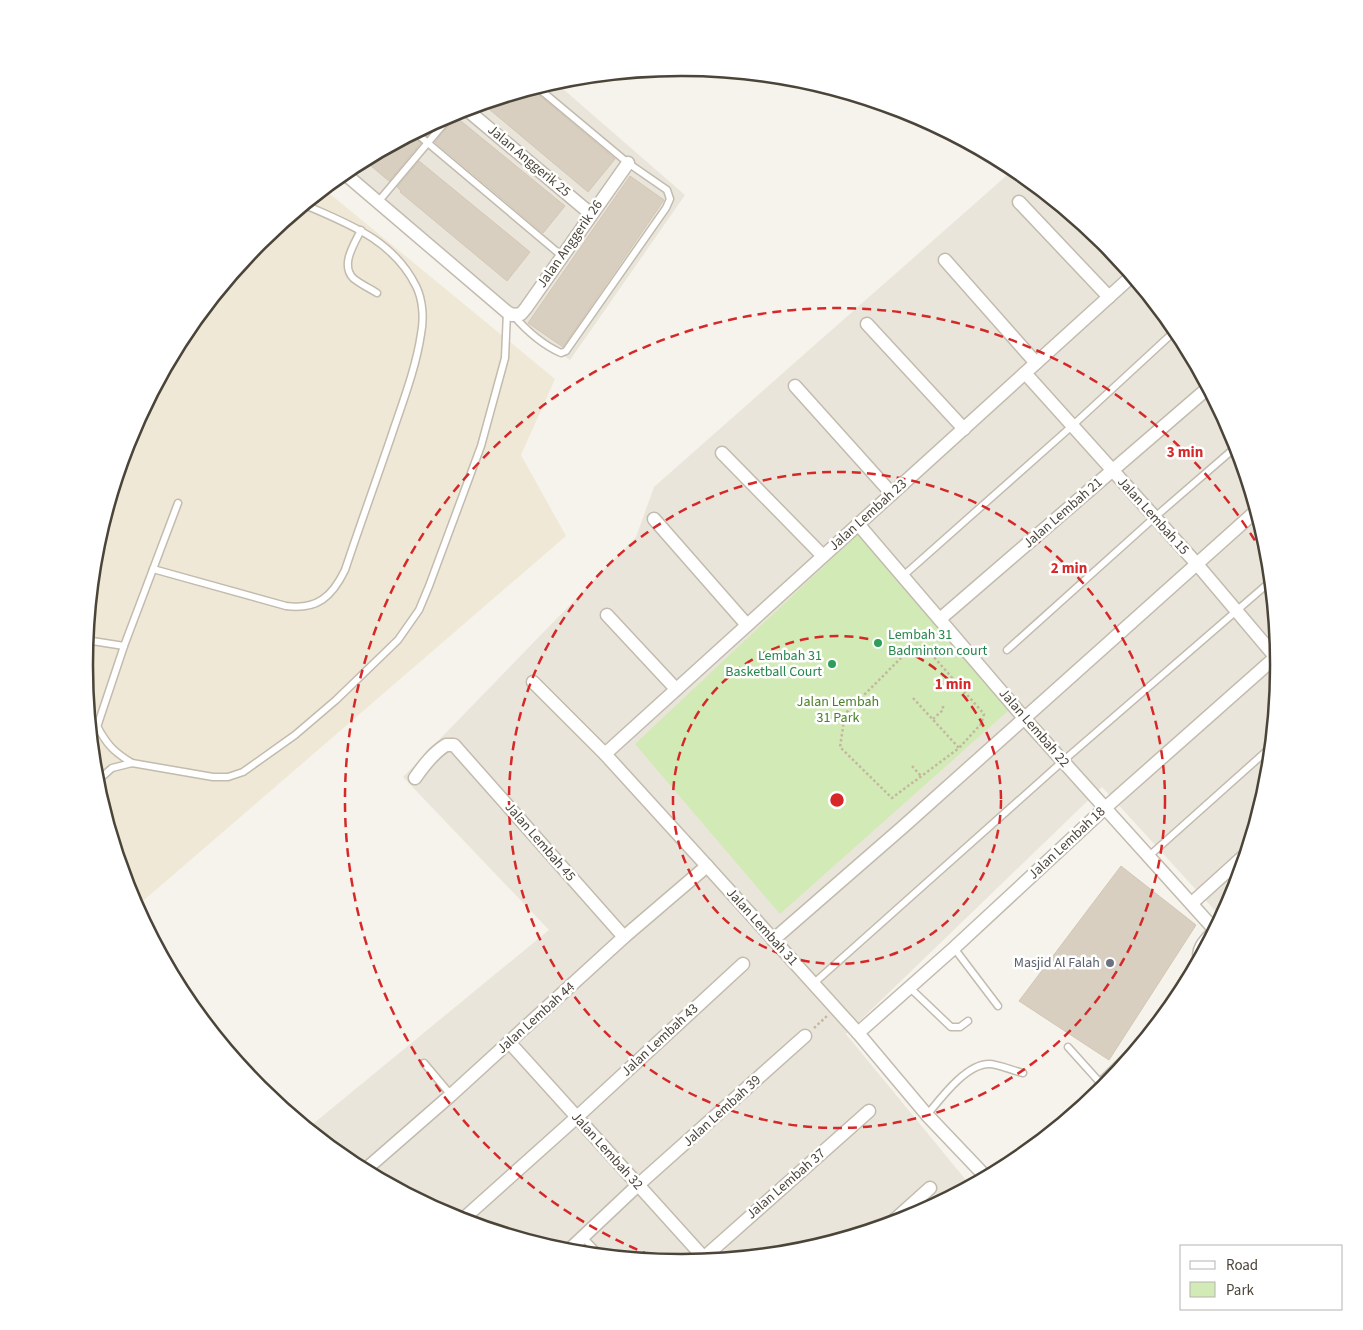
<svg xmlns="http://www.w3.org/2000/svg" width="1363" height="1330" font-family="'Source Sans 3',sans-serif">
  <rect width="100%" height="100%" fill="#f6f3ec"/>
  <g fill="#eae5da">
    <path d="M555,82L685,195L570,360L507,316L340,176L350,168L453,113Z"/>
    <path d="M1014,169L1104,243L1178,333L1234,437L1268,549L1279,665L1267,782L1233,894L1221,917L1102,787L846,1034L970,1185L910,1217L798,1251L681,1262L565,1251L453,1217L349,1162L308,1128L549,930L403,777L636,537L654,487Z"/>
  </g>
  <path fill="#efe8d6" d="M324,189L555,379L521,455L566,536L136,907L129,893L95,781L84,665L96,548L130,436L185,333L259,242Z"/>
  <path fill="#d2eab5" d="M858,534L1009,710L780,914L635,744Z"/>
  <g fill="#d8cfc1" stroke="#d3c7b4">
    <path d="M532,89L615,159L588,192L483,104Z"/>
    <path d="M456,117L565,206L543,233L435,142Z"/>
    <path d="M441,119L427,136L421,130L430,125Z"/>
    <path d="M412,135L421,143L389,181L364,160Z"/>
    <path d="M419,161L530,252L507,281L400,192L401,191L397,187Z"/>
    <path d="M630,176L664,200L563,347L528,323Z"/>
    <path d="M1121,866L1196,925L1109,1060L1019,1001Z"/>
  </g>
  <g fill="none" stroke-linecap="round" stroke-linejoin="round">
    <g stroke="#c2bbae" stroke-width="9">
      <g id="service">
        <path d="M416,133L562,256"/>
        <path d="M378,202L452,114"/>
        <path d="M361,230C355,243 340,264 353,278C360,284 369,288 377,293"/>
        <path d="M513,315C526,330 543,345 561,353L566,351L666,208L670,199L667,190L628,163L537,87"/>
        <path d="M153,569L286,606C317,610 332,597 345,570C360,525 376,481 391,437C402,404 416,368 421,334C424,319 423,300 416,286C393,240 349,224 305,205"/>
        <path d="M903,576L1072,426L1176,330"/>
        <path d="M86,640L124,646"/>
        <path d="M1007,650L1155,517L1237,446"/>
        <path d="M97,726C107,745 114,752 132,763"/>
        <path d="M92,742L124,646L178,503"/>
        <path d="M96,782L112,768L132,763L213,777H228L243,772L295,735L336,700L398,640L419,610L429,586L481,446L505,358L507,312"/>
        <path d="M1149,856L1271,747"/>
        <path d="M954,948L998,1006"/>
        <path d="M1197,961C1193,947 1204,938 1213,928"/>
        <path d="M813,984L1063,761L1271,581"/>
        <path d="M909,987L951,1027H960L968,1021"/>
        <path d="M1068,1047L1104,1087"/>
        <path d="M424,1063L451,1095"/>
        <path d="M1101,1081L1145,1038"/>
        <path d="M927,1115C941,1098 966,1064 989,1064C998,1064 1014,1071 1023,1073"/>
        <path d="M583,1237L599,1254"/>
      </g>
    </g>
    <g stroke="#c2bbae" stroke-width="15">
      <g id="minor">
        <path d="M466,109L591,214"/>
        <path d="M344,173L507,312L512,315L521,314L526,308L628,163"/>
        <path d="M1019,202L1109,297"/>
        <path d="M945,260L1036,363"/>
        <path d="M867,324L964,429"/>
        <path d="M1025,373L1196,563L1278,660"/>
        <path d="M795,386L892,494"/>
        <path d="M722,453L823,556"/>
        <path d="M654,519L747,625"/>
        <path d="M858,524L1024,718L1214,929"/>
        <path d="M607,615L676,689"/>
        <path d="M940,619L1208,388"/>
        <path d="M533,682L605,754L707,866L858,1033L927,1115L986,1177"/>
        <path d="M605,754L1132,276"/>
        <path d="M415,778C424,765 433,753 446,745H454L624,937"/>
        <path d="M1192,903L1245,855"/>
        <path d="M773,940L904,826L1256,511"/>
        <path d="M858,1033L954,948L1105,808L1278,655"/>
        <path d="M509,1042L706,1260"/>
        <path d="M365,1170L451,1095L624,937L707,866"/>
        <path d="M462,1220L577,1117L743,964"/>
        <path d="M891,1223L930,1188"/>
        <path d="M568,1251L638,1185L805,1036"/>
        <path d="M700,1261L869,1111"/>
      </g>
    </g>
    <g stroke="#c4b79f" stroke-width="2.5" stroke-dasharray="2.5 2.5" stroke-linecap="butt">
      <path d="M913,698L959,748L892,798L840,747L845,714L913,646L925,647L984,714L981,724L959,748"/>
      <path d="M933,719L943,710V704"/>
      <path d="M912,766L921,776"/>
      <path d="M814,1028L827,1016"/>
    </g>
    <use href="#service" stroke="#fff" stroke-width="6"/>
    <use href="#minor" stroke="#fff" stroke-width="12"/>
  </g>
  <g fill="none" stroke="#d62828" stroke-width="2.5" stroke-dasharray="9 6">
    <circle cx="837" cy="800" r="164"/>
    <circle cx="837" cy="800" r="328"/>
    <path d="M665 1261A492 492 0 1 1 1267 561"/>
  </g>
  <g fill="#2e9e5b" stroke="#fff" stroke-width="2">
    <circle cx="878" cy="643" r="5"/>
    <circle cx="832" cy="664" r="5"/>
  </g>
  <circle fill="#6b7280" stroke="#fff" stroke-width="2" cx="1110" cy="963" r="5"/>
  <g text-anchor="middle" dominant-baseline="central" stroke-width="5" stroke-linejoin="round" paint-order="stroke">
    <g font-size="14" fill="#4b4439" stroke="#fff">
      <text transform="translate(529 161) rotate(40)">Jalan Anggerik 25</text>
      <text transform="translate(570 244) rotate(-55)">Jalan Anggerik 26</text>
      <text transform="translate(1063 513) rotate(-41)">Jalan Lembah 21</text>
      <text transform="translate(868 515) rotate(-42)">Jalan Lembah 23</text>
      <text transform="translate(1153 516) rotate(48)">Jalan Lembah 15</text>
      <text transform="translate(1034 728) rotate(49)">Jalan Lembah 22</text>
      <text transform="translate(540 842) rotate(49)">Jalan Lembah 45</text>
      <text transform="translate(1067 843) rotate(-43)">Jalan Lembah 18</text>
      <text transform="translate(762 927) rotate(48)">Jalan Lembah 31</text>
      <text transform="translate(536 1018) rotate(-42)">Jalan Lembah 44</text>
      <text transform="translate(660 1040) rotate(-43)">Jalan Lembah 43</text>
      <text transform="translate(722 1111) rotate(-42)">Jalan Lembah 39</text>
      <text transform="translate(607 1151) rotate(48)">Jalan Lembah 32</text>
      <text transform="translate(786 1184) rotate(-41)">Jalan Lembah 37</text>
    </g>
    <g font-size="14" fill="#27864d" stroke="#fff" text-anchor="start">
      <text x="888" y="635">Lembah 31<tspan x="888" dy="16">Badminton court</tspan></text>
      <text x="822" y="656" text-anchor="end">Lembah 31<tspan x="822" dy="16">Basketball Court</tspan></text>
    </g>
    <g font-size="14" fill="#4a7f2a" stroke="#fff">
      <text x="838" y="702">Jalan Lembah<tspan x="838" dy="16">31 Park</tspan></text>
    </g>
    <g font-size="14" fill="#5b616d" stroke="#fff" text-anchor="end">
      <text x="1100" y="963">Masjid Al Falah</text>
    </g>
  </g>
  <path d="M0 0H1363V1330H0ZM681 76H682A588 588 0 0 1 1270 664V666A588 588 0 0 1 682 1254H681A588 588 0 0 1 93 666V664A588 588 0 0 1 681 76Z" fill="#fff" fill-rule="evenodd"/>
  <path fill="none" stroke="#4b4439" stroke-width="2.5" d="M681 76H682A588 588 0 0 1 1270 664V666A588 588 0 0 1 682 1254H681A588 588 0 0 1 93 666V664A588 588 0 0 1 681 76Z"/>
  <circle cx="837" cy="800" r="8" fill="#d62828" stroke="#fff" stroke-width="2.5"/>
  <g font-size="15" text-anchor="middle" font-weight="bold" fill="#d62828" stroke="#fff" stroke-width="5" stroke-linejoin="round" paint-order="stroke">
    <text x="1185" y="457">3 min</text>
    <text x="1069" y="573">2 min</text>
    <text x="953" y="689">1 min</text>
  </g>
  <rect x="1180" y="1245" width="162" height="65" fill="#ffffff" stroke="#b7b4b0"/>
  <rect x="1190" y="1261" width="25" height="8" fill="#ffffff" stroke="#b7b4b0"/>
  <text x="1226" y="1270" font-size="15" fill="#4b4439">Road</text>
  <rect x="1190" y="1282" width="25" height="15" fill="#d2eab5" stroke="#b7b4b0"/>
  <text x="1226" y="1295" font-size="15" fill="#4b4439">Park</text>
</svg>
